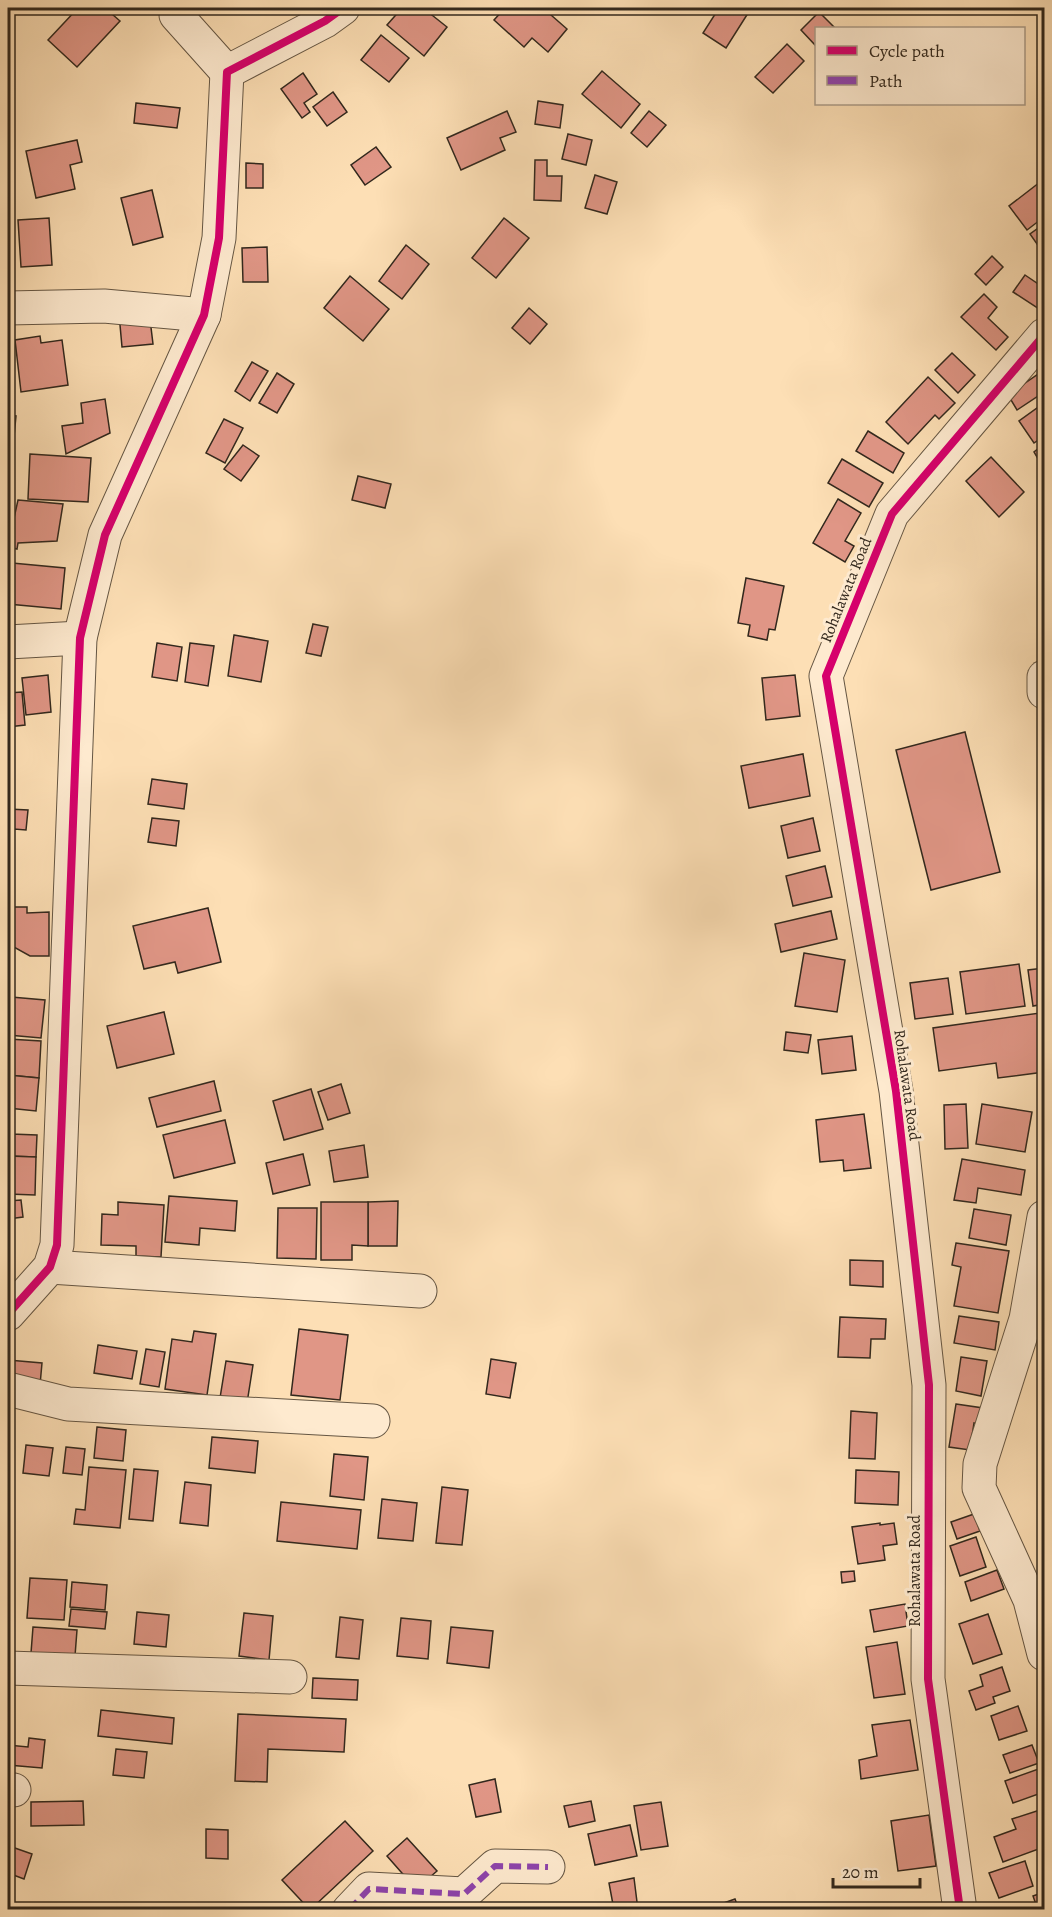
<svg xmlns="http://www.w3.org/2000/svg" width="1052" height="1917" font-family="Alegreya,serif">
  <rect width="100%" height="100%" fill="#fddfb5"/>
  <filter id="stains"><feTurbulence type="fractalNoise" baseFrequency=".00333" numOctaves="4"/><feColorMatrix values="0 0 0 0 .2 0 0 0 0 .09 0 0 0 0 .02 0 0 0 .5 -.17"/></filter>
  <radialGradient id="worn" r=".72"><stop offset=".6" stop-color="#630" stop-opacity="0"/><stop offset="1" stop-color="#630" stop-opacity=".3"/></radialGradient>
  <g fill="#e09686" stroke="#32281d" stroke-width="1.5">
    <path d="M78,8H105L120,21L77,67L48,40Z"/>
    <path d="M293,8H326L316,23Z"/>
    <path d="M402,8H423L447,27L424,56L387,25Z"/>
    <path d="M505,8H543L567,29L548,52L532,38L524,47L494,20Z"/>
    <path d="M719,8H745L750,10L726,48L703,33Z"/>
    <path d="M819,12L835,28H816V46L801,30Z"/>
    <path d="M381,35L409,58L389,82L361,60Z"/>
    <path d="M787,44L804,61L773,93L755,77Z"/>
    <path d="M602,71L640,104L621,128L582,94Z"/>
    <path d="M303,73L317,94L304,103L310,112L302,118L281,89Z"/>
    <path d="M333,92L347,112L327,126L313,107Z"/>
    <path d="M538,101L563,105L560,128L535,124Z"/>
    <path d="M136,103L180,108L177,128L134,123Z"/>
    <path d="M507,111L516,132L500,138L505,150L461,170L447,138Z"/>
    <path d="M649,111L666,125L647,147L631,133Z"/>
    <path d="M568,134L592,140L586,165L562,159Z"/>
    <path d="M77,140L82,162L70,165L75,189L36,198L26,151Z"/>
    <path d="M376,147L391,167L365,185L351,165Z"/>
    <path d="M535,160H547V176H562L561,201L534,200Z"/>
    <path d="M246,163L263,164V188H246Z"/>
    <path d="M595,175L617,182L607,214L585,208Z"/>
    <path d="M1044,179V217L1027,230L1009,206Z"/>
    <path d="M152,190L163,237L133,245L121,198Z"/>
    <path d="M49,218L52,265L21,267L18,220Z"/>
    <path d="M504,218L529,238L496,278L472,258Z"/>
    <path d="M1044,224V254L1030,234Z"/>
    <path d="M406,245L429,264L402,299L379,281Z"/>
    <path d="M267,247L268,282H243L242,248Z"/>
    <path d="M992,256L1003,267L986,285L975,274Z"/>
    <path d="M1025,275L1044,288V300L1039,309L1013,292Z"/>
    <path d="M350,276L389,309L363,341L324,308Z"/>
    <path d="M984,294L997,307L988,318L1008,337L996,350L961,317Z"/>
    <path d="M529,308L547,324L530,344L512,328Z"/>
    <path d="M149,311L153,344L122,347L119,314Z"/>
    <path d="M40,336L41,343L62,340L68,385L21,392L15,340Z"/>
    <path d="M952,353L975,375L958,393L935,370Z"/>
    <path d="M252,362L268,371L250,401L235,391Z"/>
    <path d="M1044,370V392L1017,410L1008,395Z"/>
    <path d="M277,373L294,384L277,413L259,403Z"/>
    <path d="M928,377L955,403L939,419L935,415L908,444L886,422Z"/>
    <path d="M105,399L110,433L66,454L62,426L83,423L81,403Z"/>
    <path d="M1044,403V436L1034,443L1019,421Z"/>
    <path d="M8,415L16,416L12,457L8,456Z"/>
    <path d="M224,419L243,428L225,463L206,453Z"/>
    <path d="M868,431L904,453L893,473L856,451Z"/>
    <path d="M1044,444V469L1034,452Z"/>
    <path d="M243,445L259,456L241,481L224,469Z"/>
    <path d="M30,454L91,458L88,502L28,499Z"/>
    <path d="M991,457L1024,492L999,517L966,481Z"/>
    <path d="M842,459L883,483L869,507L828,483Z"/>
    <path d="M358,476L391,484L385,508L352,500Z"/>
    <path d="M838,499L861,513L845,541L854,546L845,562L813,543Z"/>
    <path d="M18,500L63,504L57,541L18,543L17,549L8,547V531L11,532Z"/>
    <path d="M12,563L65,568L61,609L8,604Z"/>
    <path d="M746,578L784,586L775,630L769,629L767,640L748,636L750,625L738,623Z"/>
    <path d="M313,624L328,627L321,656L306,653Z"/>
    <path d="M234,635L268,641L261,682L228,676Z"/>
    <path d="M157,643L182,647L177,681L152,677Z"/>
    <path d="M190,643L214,646L208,686L185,682Z"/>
    <path d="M48,675L51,712L26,715L22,678Z"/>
    <path d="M795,675L800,716L766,720L762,678Z"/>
    <path d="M22,692L25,725L8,727V693Z"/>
    <path d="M965,732L1000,872L931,890L896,750Z"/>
    <path d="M803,754L810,796L749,808L741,766Z"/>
    <path d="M152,779L187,784L184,809L148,804Z"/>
    <path d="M8,809L28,810L26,830L14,829L8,899Z"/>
    <path d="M152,818L179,821L176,846L148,842Z"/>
    <path d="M813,818L820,851L788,858L781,826Z"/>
    <path d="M825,866L832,897L793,906L786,876Z"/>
    <path d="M8,907H27V913L49,912V956H30L14,947L8,960Z"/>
    <path d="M208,908L221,962L178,973L175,962L144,969L133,926Z"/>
    <path d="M831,911L837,939L781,952L775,924Z"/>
    <path d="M804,953L845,960L837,1012L795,1006Z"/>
    <path d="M1019,964L1025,1006L966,1014L960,972Z"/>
    <path d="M1044,968V1004L1033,1006L1028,970Z"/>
    <path d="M948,978L953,1014L915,1019L910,983Z"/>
    <path d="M11,997L45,1000L41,1038L8,1035Z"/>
    <path d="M164,1012L174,1054L117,1068L107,1026Z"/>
    <path d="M1040,1013L1044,1045V1072L998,1078L996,1063L939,1071L933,1028Z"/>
    <path d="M786,1032L811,1035L808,1053L784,1050Z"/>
    <path d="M852,1036L856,1070L822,1074L818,1040Z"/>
    <path d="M8,1039L41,1041L39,1078L8,1075Z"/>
    <path d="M8,1075L39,1078L36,1111L8,1108Z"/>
    <path d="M214,1081L221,1111L157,1127L149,1098Z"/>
    <path d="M341,1084L350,1113L328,1120L318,1092Z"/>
    <path d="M311,1089L323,1129L284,1140L273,1101Z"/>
    <path d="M966,1104L968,1148L945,1149L944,1105Z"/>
    <path d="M982,1104L1032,1112L1025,1152L976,1144Z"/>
    <path d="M864,1114L871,1168L844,1171L843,1160L820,1162L816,1120Z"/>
    <path d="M8,1119H11V1134L37,1135L36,1157L8,1156Z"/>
    <path d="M225,1120L235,1163L174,1178L163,1135Z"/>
    <path d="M364,1145L368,1177L334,1182L329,1151Z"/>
    <path d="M303,1154L310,1185L273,1194L266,1163Z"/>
    <path d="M8,1156L36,1157L35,1195L8,1194Z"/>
    <path d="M962,1159L1025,1170L1021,1195L978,1188L976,1203L954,1200Z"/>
    <path d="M169,1196L237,1201L235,1231L200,1228L199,1245L165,1242Z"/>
    <path d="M21,1200L23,1217L8,1219V1201Z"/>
    <path d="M398,1201L397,1246H368V1202Z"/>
    <path d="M118,1202L164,1205L161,1257L136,1256V1246L101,1245L102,1214L118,1215Z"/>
    <path d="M321,1202H368V1246L352,1245V1260H321Z"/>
    <path d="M278,1208H317L316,1259L277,1258Z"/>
    <path d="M974,1209L1011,1215L1006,1245L969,1238Z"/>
    <path d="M956,1243L1009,1251L998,1313L954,1306L961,1267L952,1265Z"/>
    <path d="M850,1260L883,1261V1287L850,1285Z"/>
    <path d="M959,1316L999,1322L995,1350L954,1343Z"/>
    <path d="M840,1317L886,1319L885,1339H871L870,1358L838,1357Z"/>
    <path d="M299,1329L348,1335L340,1400L291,1395Z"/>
    <path d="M194,1331L216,1334L207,1395L165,1389L172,1339L192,1342Z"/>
    <path d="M98,1345L137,1351L132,1379L94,1373Z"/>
    <path d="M146,1349L165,1352L159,1387L140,1384Z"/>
    <path d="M961,1357L987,1361L981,1396L956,1391Z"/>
    <path d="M491,1359L516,1363L510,1398L486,1394Z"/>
    <path d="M8,1360L42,1363L40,1385L8,1382Z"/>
    <path d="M226,1361L253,1365L247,1403L220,1398Z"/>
    <path d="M956,1404L983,1408L981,1425L974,1423L970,1450L949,1447Z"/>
    <path d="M851,1411L877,1413L875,1459L849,1458Z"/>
    <path d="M97,1427L126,1430L123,1461L94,1458Z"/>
    <path d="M212,1437L258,1441L255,1473L209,1468Z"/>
    <path d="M26,1445L53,1448L49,1476L23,1473Z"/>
    <path d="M66,1447L85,1449L82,1475L63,1473Z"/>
    <path d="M334,1454L368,1457L364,1500L330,1496Z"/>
    <path d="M89,1467L126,1470L120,1528L74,1524L76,1509L85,1510Z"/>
    <path d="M134,1469L158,1471L153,1521L129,1519Z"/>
    <path d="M856,1470L899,1472L898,1505L855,1503Z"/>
    <path d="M185,1482L211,1485L208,1526L180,1523Z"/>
    <path d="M442,1487L468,1490L462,1545L436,1543Z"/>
    <path d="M382,1499L417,1503L413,1541L378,1538Z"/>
    <path d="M281,1502L361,1510L357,1549L277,1541Z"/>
    <path d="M974,1514L980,1531L957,1539L951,1522Z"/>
    <path d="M880,1523V1525L894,1523L897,1544L883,1546L885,1560L858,1564L852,1527Z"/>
    <path d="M976,1537L986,1567L960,1576L950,1546Z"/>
    <path d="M997,1570L1004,1589L971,1601L965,1582Z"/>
    <path d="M854,1571L855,1581L842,1583L841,1572Z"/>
    <path d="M30,1578L67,1580L64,1620L27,1618Z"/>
    <path d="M72,1582L107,1585L105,1610L70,1607Z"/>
    <path d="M905,1604L908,1626L874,1632L870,1610Z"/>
    <path d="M71,1609L107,1612L105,1629L69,1626Z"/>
    <path d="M137,1612L169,1615L166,1647L134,1644Z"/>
    <path d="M244,1613L273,1616L269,1660L239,1656Z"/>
    <path d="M988,1614L1002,1654L973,1664L959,1624Z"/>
    <path d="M340,1617L363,1620L359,1659L336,1657Z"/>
    <path d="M401,1618L431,1621L428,1659L397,1656Z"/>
    <path d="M33,1627L77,1630L75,1656L31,1653Z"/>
    <path d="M451,1627L493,1631L489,1668L447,1663Z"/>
    <path d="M897,1642L905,1694L874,1698L866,1647Z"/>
    <path d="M1002,1667L1010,1691L993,1697L995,1703L976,1710L969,1691L983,1686L980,1675Z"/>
    <path d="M313,1678L358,1680L357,1700L312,1698Z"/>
    <path d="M8,1705L10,1706L8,1730Z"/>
    <path d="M1018,1706L1027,1731L999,1740L991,1716Z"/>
    <path d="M101,1710L174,1718L172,1744L98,1736Z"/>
    <path d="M238,1714L346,1719L344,1752L268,1749L267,1782L235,1781Z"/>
    <path d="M910,1720L918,1770L861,1779L859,1760L877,1756L872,1725Z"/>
    <path d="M29,1738L45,1740L42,1768L8,1765V1745L28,1747Z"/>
    <path d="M1032,1745L1039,1763L1010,1773L1003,1755Z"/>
    <path d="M116,1749L147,1752L144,1778L113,1775Z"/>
    <path d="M1044,1767V1792L1013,1803L1005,1781Z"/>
    <path d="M495,1779L501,1812L476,1817L469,1785Z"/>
    <path d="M83,1801L84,1825L31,1826V1802Z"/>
    <path d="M591,1801L595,1821L569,1827L564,1806Z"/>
    <path d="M661,1802L668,1846L641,1850L634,1806Z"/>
    <path d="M1043,1809L1044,1814V1847L1003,1862L994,1837L1016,1829L1012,1819Z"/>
    <path d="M929,1815L936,1866L898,1871L891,1821Z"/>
    <path d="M345,1821L373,1851L310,1910L282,1880Z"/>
    <path d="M630,1825L637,1856L595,1865L588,1834Z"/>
    <path d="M206,1829L228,1830V1859L206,1858Z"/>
    <path d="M407,1838L437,1871L416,1889L387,1856Z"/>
    <path d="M12,1847L32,1854L24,1879L8,1873V1861Z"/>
    <path d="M1025,1861L1033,1886L999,1898L989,1873Z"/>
    <path d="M634,1878L638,1910H614L609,1883Z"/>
    <path d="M1044,1892V1910H1038L1033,1896Z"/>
    <path d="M735,1899L739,1910H704Z"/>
    <path d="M42,1904L57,1910H40Z"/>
  </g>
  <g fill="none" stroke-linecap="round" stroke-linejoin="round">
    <g stroke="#655643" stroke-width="35">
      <g id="street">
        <path d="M176,15L227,72"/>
        <path d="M8,308L104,306L204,315"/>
        <path d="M8,642L80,638"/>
        <path d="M1044,677V692"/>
        <path d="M1044,1217L1026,1319L980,1464L979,1488L1030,1600L1044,1654"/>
        <path d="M50,1267L420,1291"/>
        <path d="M8,1314L50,1267L57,1245L80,638L105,535L204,315L219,238L227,72L325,21L343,8"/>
        <path d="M8,1389L68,1404L373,1421"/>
        <path d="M8,1668L290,1677"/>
        <path d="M8,1789L14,1790"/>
        <path d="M349,1910L369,1889L464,1894L495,1866L548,1867"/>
        <path d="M960,1910L928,1679L929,1385L896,1091L826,676L892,514L1044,335"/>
      </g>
    </g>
    <use href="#street" stroke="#feeacf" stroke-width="33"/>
    <path stroke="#8e44ad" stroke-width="6" stroke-dasharray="12 6" stroke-linecap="butt" d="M349,1910L369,1889L464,1894L495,1866L548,1867"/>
    <g stroke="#feeacf" stroke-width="11">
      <g id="cycleway">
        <path d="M8,1314L50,1267L57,1245L80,638L105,535L204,315L219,238L227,72L325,21L343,8"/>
        <path d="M960,1910L928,1679L929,1385L896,1091L826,676L892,514L1044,335"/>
      </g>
    </g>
    <use href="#cycleway" stroke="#d6006c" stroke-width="8"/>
  </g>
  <g text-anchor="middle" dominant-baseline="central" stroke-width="6" stroke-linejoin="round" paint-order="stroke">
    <g font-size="16" fill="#32281d" stroke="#feeacf">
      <text transform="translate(846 590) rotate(-68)">Rohalawata Road</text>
      <text transform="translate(907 1085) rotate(82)">Rohalawata Road</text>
      <text transform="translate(915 1571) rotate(-90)">Rohalawata Road</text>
    </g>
  </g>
  <rect width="1052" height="1917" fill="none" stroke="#fddfb5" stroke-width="30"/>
  <rect x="9" y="9" width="1034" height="1899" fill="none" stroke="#32281d" stroke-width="3"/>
  <rect x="15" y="15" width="1022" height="1887" fill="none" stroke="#32281d" stroke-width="1.5"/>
  <rect x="815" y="27" width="210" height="78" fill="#feeacf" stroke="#ac9c88" stroke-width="1.5"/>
  <rect x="827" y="46" width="30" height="9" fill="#d6006c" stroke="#ac9c88" stroke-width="1.5"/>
  <text x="869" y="57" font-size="18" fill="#32281d">Cycle path</text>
  <rect x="827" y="76" width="30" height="9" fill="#8e44ad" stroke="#ac9c88" stroke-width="1.5"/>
  <text x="869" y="87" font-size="18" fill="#32281d">Path</text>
  <path d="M833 1878v9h87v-9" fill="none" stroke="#32281d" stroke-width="3"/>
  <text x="842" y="1878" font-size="18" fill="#32281d" stroke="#feeacf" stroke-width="4.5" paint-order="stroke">20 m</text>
  <rect width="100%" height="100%" filter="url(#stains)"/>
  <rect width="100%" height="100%" fill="url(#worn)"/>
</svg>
